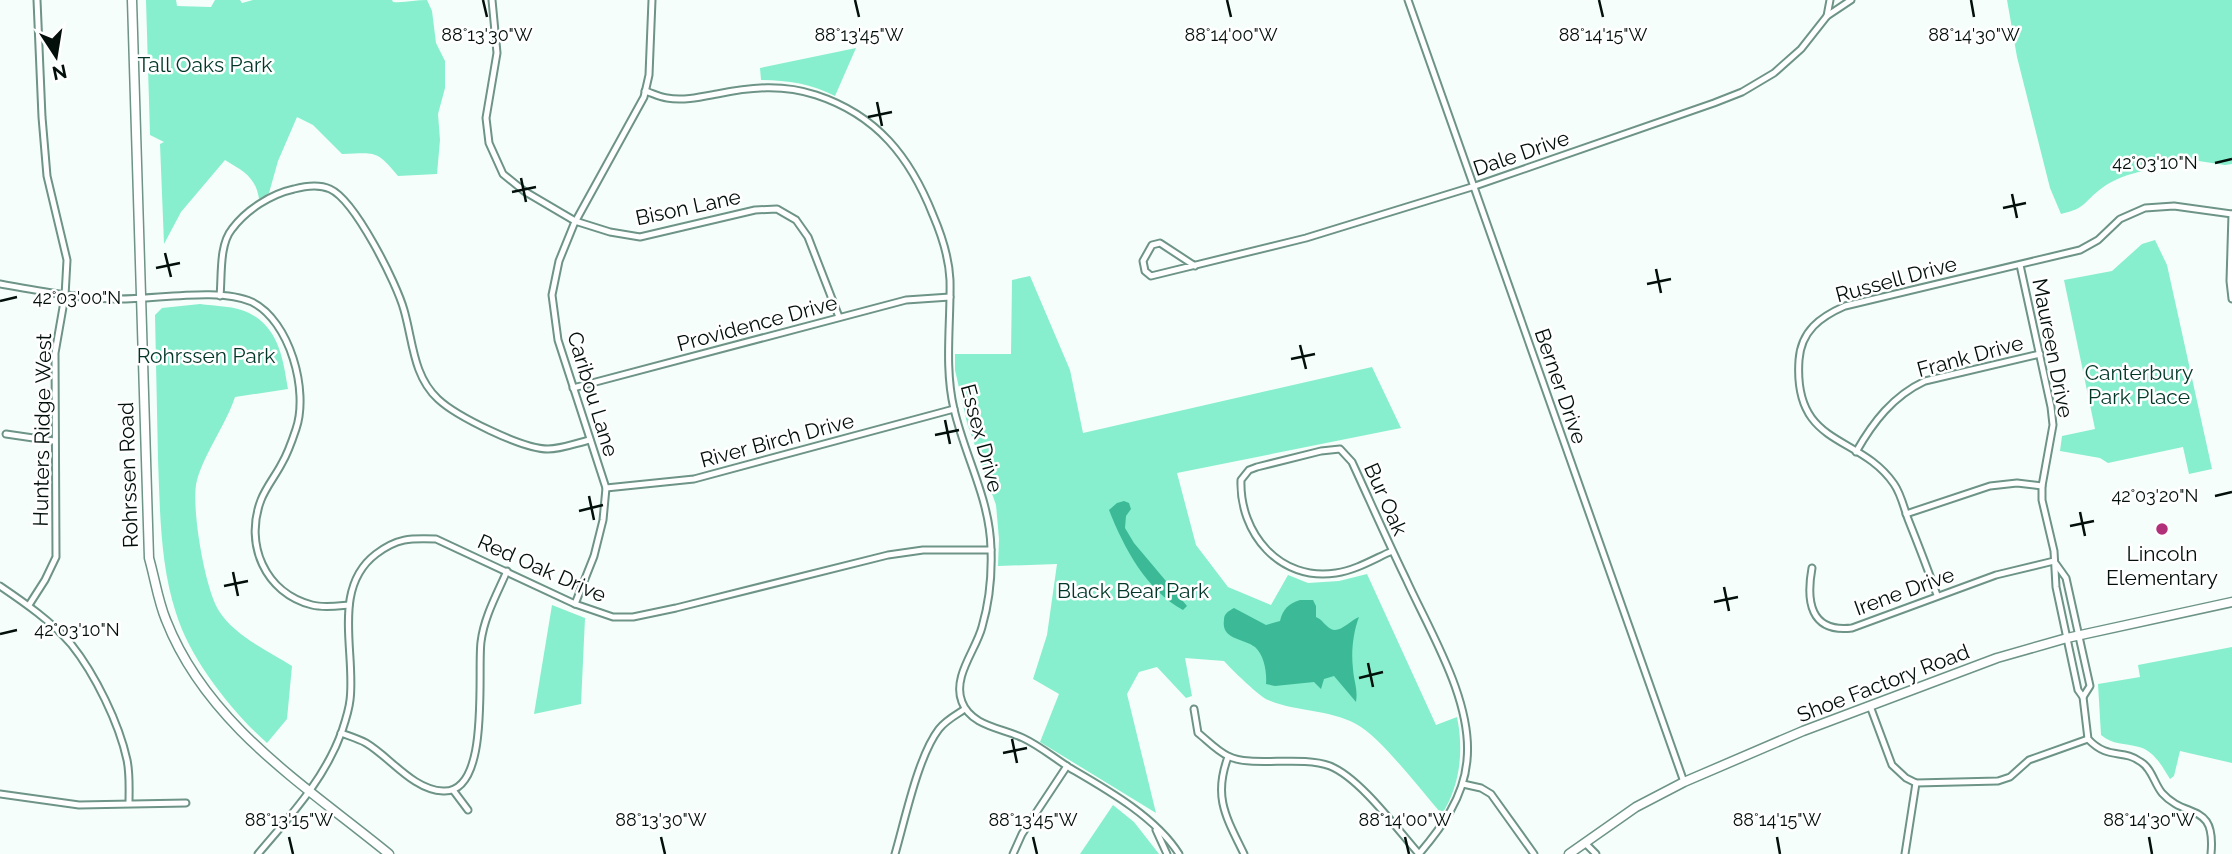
<svg xmlns="http://www.w3.org/2000/svg" width="2232" height="854" font-family="Raleway,sans-serif">
  <rect width="100%" height="100%" fill="#f6fefb"/>
  <g fill="#87efcd">
    <path d="M146,0H176L177,6L211,7L215,0H240L242,3L253,0H392L393,2C405,3 415,0 427,0L432,11L436,43L445,61V88L438,114L440,140L437,174L398,176C376,149 375,153 342,154L313,125L297,117L278,161L269,193L259,199C256,177 243,171 225,160L181,212L164,244L160,144L164,142L150,135Z"/>
    <path d="M2007,0H2232V164L2225,165L2179,158L2142,164L2143,171C2129,174 2114,179 2102,188C2083,202 2087,208 2061,214L2050,188L2017,57Z"/>
    <path d="M856,48L835,96C812,84 787,80 761,80L760,68Z"/>
    <path d="M2155,240L2167,265L2212,469L2189,474L2183,447L2108,463L2100,458L2060,451L2062,436L2095,429L2064,280L2112,271L2142,244Z"/>
    <path d="M1030,276L1070,370L1083,433L1372,367L1401,428L1177,473L1196,545L1228,587L1271,605L1288,575L1308,583L1339,581L1367,574L1436,725L1457,717C1464,751 1460,786 1442,814C1422,792 1380,736 1356,724C1328,709 1295,712 1268,700C1261,698 1230,668 1224,661L1185,658L1192,696L1186,698L1157,667L1139,672L1127,694L1156,813L1040,742L1059,694L1033,679L1047,635L1057,564L998,566L999,539L996,505L967,423L955,370V354H1011L1012,280Z"/>
    <path d="M200,304C215,306 236,306 249,313C279,328 283,359 288,389L235,397C226,425 201,458 196,485C192,512 205,589 219,611C235,636 268,651 292,666L287,719L267,743C232,712 190,659 176,613C160,564 160,510 158,459C157,411 156,363 155,315L162,308Z"/>
    <path d="M552,605L585,618L581,704L534,714Z"/>
    <path d="M2232,647V763L2180,751L2174,776L2170,779C2162,766 2154,751 2139,747C2124,743 2113,745 2101,735L2098,684L2140,677L2138,665Z"/>
    <path d="M1113,805L1134,822L1159,854H1080Z"/>
  </g>
  <g fill="#3cba97">
    <path d="M1124,501L1129,503L1131,509L1126,516L1125,528L1134,543L1187,606L1183,610C1146,590 1124,548 1109,510L1117,503Z"/>
    <path d="M1300,600H1313L1316,606V617C1323,620 1324,625 1331,629C1339,634 1351,620 1359,617C1353,633 1351,652 1353,669C1354,682 1358,689 1356,702L1334,676L1324,679L1321,689L1314,682L1275,686L1266,684C1267,672 1264,655 1255,647C1244,638 1221,640 1224,620C1224,613 1229,611 1234,608L1266,625L1280,621C1283,609 1288,604 1300,600Z"/>
  </g>
  <g fill="none" stroke-linecap="round" stroke-linejoin="round">
    <g stroke="#6d9486" stroke-width="9">
      <g id="street">
        <path d="M492,0L497,53L486,118L489,143L503,174L524,191L575,221L610,232L640,237L755,210L777,209L796,220L808,237L839,317"/>
        <path d="M1408,0L1684,782"/>
        <path d="M1827,16L1830,0"/>
        <path d="M645,91C652,93 659,97 667,98C683,101 701,97 717,94C751,87 783,84 816,95C877,115 910,157 933,215C942,236 949,257 950,280C951,322 944,367 954,409C965,457 990,499 991,549C992,575 989,603 982,627C976,650 952,677 962,702C971,726 1002,728 1023,738C1040,746 1054,758 1070,768C1106,789 1156,817 1179,854"/>
        <path d="M2232,214L2230,281L2232,299"/>
        <path d="M2020,265L2051,407L2053,425L2042,486V500L2054,551L2056,587L2078,690L2083,697L2088,739C2109,761 2122,748 2141,762C2152,769 2154,783 2162,793C2186,820 2216,801 2211,854"/>
        <path d="M1195,266L1160,243L1152,245L1143,261L1145,271L1151,276L1306,238L1475,186L1714,103L1742,92L1774,73L1801,49L1827,16L1851,0"/>
        <path d="M0,284C39,291 76,298 115,299C154,300 219,287 252,302C290,321 309,391 296,429C292,441 288,453 282,463C276,475 266,487 261,500C244,544 265,593 312,605C324,608 337,606 349,605"/>
        <path d="M220,296C222,275 219,245 232,229C246,210 271,194 294,189C305,186 319,184 330,189C355,200 397,284 404,310C413,341 413,376 438,399C456,416 522,449 548,449C562,449 576,443 590,440"/>
        <path d="M573,388L906,300L950,297"/>
        <path d="M6,434L54,441"/>
        <path d="M1856,452C1873,422 1893,396 1925,381L2040,354"/>
        <path d="M606,488L694,479L954,409"/>
        <path d="M1906,514L1990,486L2017,483L2042,486"/>
        <path d="M1392,551C1374,559 1356,570 1336,573C1280,582 1239,533 1241,480L1249,470L1257,467L1321,451L1340,449L1352,462C1370,501 1387,540 1406,579C1430,632 1473,701 1467,760C1464,797 1442,827 1419,854"/>
        <path d="M2056,564L2066,578L2090,686L2083,697"/>
        <path d="M1812,568C1806,601 1810,633 1852,628L1996,575L2054,561"/>
        <path d="M0,586C25,603 51,621 71,644C95,674 119,723 127,760C130,774 129,789 129,803"/>
        <path d="M1937,595C1928,570 1918,544 1908,519C1904,508 1901,494 1894,484C1859,433 1793,448 1799,360C1801,331 1820,317 1845,306L2080,250L2098,240L2120,219L2145,208L2174,206L2232,214"/>
        <path d="M575,604L594,556L603,520L606,488L558,340L552,295L559,261L574,224L644,97L649,75L652,0"/>
        <path d="M29,605L45,580L56,557L55,353L65,296L67,260L47,176L42,117L37,0"/>
        <path d="M1870,706L1892,765L1906,778L1916,783L1998,781L2010,777L2029,760L2088,739"/>
        <path d="M1194,709L1198,733C1207,740 1217,751 1228,756C1251,768 1300,755 1330,766C1360,778 1397,829 1419,854"/>
        <path d="M341,733C349,736 359,739 366,743C390,757 413,790 443,791C491,794 477,672 481,642C484,617 497,594 507,571"/>
        <path d="M1228,757C1213,797 1226,817 1244,854"/>
        <path d="M1463,784L1481,788L1491,794L1534,854"/>
        <path d="M453,790L468,810"/>
        <path d="M0,794L79,805L186,803"/>
        <path d="M1156,830L1167,854"/>
        <path d="M1585,843L1596,854"/>
        <path d="M258,854C290,816 325,779 342,731C345,722 349,710 350,700C356,653 331,588 376,554C397,538 410,538 436,539L575,604L613,617H633L676,608L888,555L923,550H991"/>
        <path d="M895,854C905,820 918,756 939,729C946,720 956,715 965,709"/>
        <path d="M1013,854L1022,834L1067,766"/>
        <path d="M1905,854L1916,783"/>
      </g>
    </g>
    <g stroke="#6d9486" stroke-width="11">
      <g id="secondary">
        <path d="M132,0L149,558C155,579 158,601 166,620C207,725 306,786 389,854"/>
        <path d="M1569,854L1636,807L1684,782L1803,731L1997,658L2067,638L2232,602"/>
      </g>
    </g>
    <use href="#street" stroke="#fff" stroke-width="5"/>
    <use href="#secondary" stroke="#fff" stroke-width="8"/>
  </g>
  <path fill="none" stroke="#020f0a" stroke-width="2.5" d="M483,0L487,17M855,0L859,17M1227,0L1231,17M1599,0L1603,17M1971,0L1974,17M877,102L882,126M868,117L892,112M2215,163L2232,159M521,178L526,202M512,192L536,187M2012,194L2017,218M2003,208L2026,203M165,253L171,277M156,268L180,263M1656,269L1661,293M1647,284L1671,279M0,301L17,297M1300,345L1306,369M1291,359L1315,354M945,420L950,444M935,435L959,430M589,496L594,520M2215,496L2232,492M579,511L603,505M2080,512L2085,536M2070,526L2094,521M233,572L238,596M224,586L248,581M1724,587L1729,611M1714,602L1738,597M0,634L17,630M1368,663L1373,687M1359,678L1383,672M1012,739L1017,763M1003,753L1027,748M289,837L293,854M661,837L665,854M1033,837L1037,854M1405,837L1409,854M1777,837L1780,854M2149,837L2152,854"/>
  <circle fill="#b2307a" stroke="#fff" stroke-width="2.5" cx="2162" cy="529" r="7"/>
  <g text-anchor="middle" dominant-baseline="central" stroke-width="5" stroke-linejoin="round" paint-order="stroke">
    <g font-size="21" fill="#003729" stroke="#fff">
      <text x="205" y="64">Tall Oaks Park</text>
      <text x="206" y="355">Rohrssen Park</text>
      <text x="2139" y="372">Canterbury<tspan x="2139" dy="24">Park Place</tspan></text>
      <text x="1133" y="590">Black Bear Park</text>
    </g>
    <g font-size="21" fill="#020f0a" stroke="#fff">
      <text transform="translate(1521 153) rotate(-19)">Dale Drive</text>
      <text transform="translate(688 207) rotate(-12)">Bison Lane</text>
      <text transform="translate(1896 279) rotate(-15)">Russell Drive</text>
      <text transform="translate(757 323) rotate(-15)">Providence Drive</text>
      <text transform="translate(2053 348) rotate(79)">Maureen Drive</text>
      <text transform="translate(1970 356) rotate(-15)">Frank Drive</text>
      <text transform="translate(1561 386) rotate(71)">Berner Drive</text>
      <text transform="translate(593 394) rotate(73)">Caribou Lane</text>
      <text transform="translate(42 430) rotate(-89)">Hunters Ridge West</text>
      <text transform="translate(982 438) rotate(75)">Essex Drive</text>
      <text transform="translate(777 440) rotate(-15)">River Birch Drive</text>
      <text transform="translate(128 475) rotate(-92)">Rohrssen Road</text>
      <text transform="translate(1386 499) rotate(66)">Bur Oak</text>
      <text transform="translate(542 568) rotate(24)">Red Oak Drive</text>
      <text transform="translate(1904 591) rotate(-20)">Irene Drive</text>
      <text transform="translate(1883 683) rotate(-21)">Shoe Factory Road</text>
    </g>
    <g font-size="21" fill="#020f0a" stroke="#fff">
      <text x="2162" y="553">Lincoln<tspan x="2162" dy="24">Elementary</tspan></text>
    </g>
  </g>
  <g font-size="18" text-anchor="middle" fill="#020f0a" stroke="#fff" stroke-width="5" stroke-linejoin="round" paint-order="stroke">
    <text x="487" y="41">88°13'30"W</text>
    <text x="859" y="41">88°13'45"W</text>
    <text x="1231" y="41">88°14'00"W</text>
    <text x="1603" y="41">88°14'15"W</text>
    <text x="1974" y="41">88°14'30"W</text>
    <text x="2155" y="169">42°03'10"N</text>
    <text x="77" y="304">42°03'00"N</text>
    <text x="2155" y="502">42°03'20"N</text>
    <text x="77" y="636">42°03'10"N</text>
    <text x="289" y="826">88°13'15"W</text>
    <text x="661" y="826">88°13'30"W</text>
    <text x="1033" y="826">88°13'45"W</text>
    <text x="1405" y="826">88°14'00"W</text>
    <text x="1777" y="826">88°14'15"W</text>
    <text x="2149" y="826">88°14'30"W</text>
  </g>
  <g transform="translate(56 56) rotate(168)" stroke="#ffffff" stroke-width="5" paint-order="stroke">
  <path d="M0-5L12 26L0 18L-12 26Z" fill="#020f0a"/>
  <text y="-10" font-size="19" font-weight="bold" text-anchor="middle" fill="#020f0a">N</text>
  </g>
</svg>
